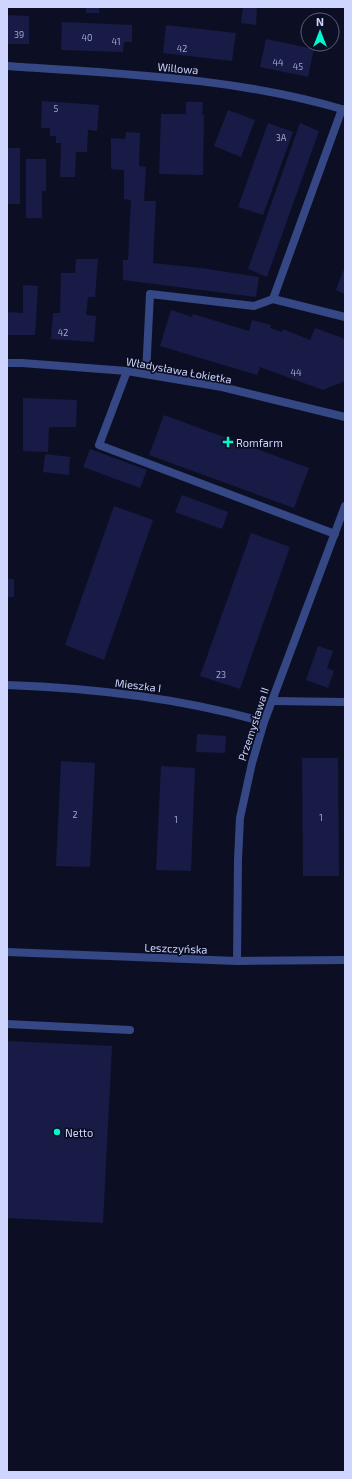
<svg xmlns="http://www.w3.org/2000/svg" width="352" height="1479" font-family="'Exo 2',sans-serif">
  <rect width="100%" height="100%" fill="#0c0f23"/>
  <g fill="#181b45">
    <rect x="86" y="7" width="13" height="6"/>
    <path d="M243,7H257L256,25L241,23Z"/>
    <path d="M7,15L29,16V44H7Z"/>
    <path d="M62,22L132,25V42H124L123,52L61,50Z"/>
    <path d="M166,25L236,33L232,61L163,53Z"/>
    <path d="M266,39L314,49L308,77L260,67Z"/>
    <path d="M42,101L99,105L97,131L88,130L87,152H76L75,177H60L61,143H56V136H50V128H41Z"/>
    <path d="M186,102H203L202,115H204L203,175L159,174L161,114H186Z"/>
    <path d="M228,110L255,120L241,157L214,146Z"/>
    <path d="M268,123L293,132L263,215L238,207Z"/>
    <path d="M300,123L319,131L267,277L248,269Z"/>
    <path d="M126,132L140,133L139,166L146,167L144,201H156L153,263L201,268L259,277L256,297L123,280V260H128L131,200L124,199V170L111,169V138L125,139Z"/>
    <rect x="7" y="148" width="13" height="56"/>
    <path d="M26,159H46V191H42V218H26Z"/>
    <path d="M76,259H98L95,297H88L86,315L96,316L94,342L51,339L53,313H60L61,273H75Z"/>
    <path d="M345,266V294L336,290Z"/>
    <path d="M23,285L38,286L35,335H7V312L23,313Z"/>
    <path d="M171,310L192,317L193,314L249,331L252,320L271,325L270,328L282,332L283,329L310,340L315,328L345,339V381L323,390L260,367L257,375L160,346Z"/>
    <path d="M23,398L77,400L76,427H49L48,452L23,451Z"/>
    <path d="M164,415L309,468L294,508L149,455Z"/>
    <path d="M90,449L147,470L140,488L83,467Z"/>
    <path d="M45,454L70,457L69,475L43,472Z"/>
    <path d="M182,495L228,512L222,529L175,512Z"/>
    <path d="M114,506L153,520L104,660L65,645Z"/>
    <path d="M251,533L290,547L240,689L200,676Z"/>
    <rect x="7" y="579" width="7" height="18"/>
    <path d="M318,646L333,651L327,668L334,671L328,688L306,680Z"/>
    <path d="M197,734L226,736L225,753L196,752Z"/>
    <path d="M302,758H338L339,876H303Z"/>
    <path d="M61,761L95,763L90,867L56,866Z"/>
    <path d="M161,766L195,768L191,871L156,870Z"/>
    <path d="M7,1041L112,1046L103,1223L7,1218Z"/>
  </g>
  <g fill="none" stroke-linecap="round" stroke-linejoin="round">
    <g stroke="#354784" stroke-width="8">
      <path d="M273,299L342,109"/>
      <path d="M127,371L99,445L335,534"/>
      <path d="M146,374L150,294L254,306L273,299L345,317"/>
      <path d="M272,701L345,702"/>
      <path d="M7,1024L130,1030"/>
    </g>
    <g stroke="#354784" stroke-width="8">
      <path d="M7,66C120,74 235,77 345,110"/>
      <path d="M7,363H22L127,371L222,387L345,417"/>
      <path d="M7,685C93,688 181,698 264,722"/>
      <path d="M237,961L238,860L240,818L252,763L264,722L345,506"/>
    </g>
    <path stroke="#354784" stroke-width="8" d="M7,952L237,961L345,960"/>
  </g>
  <g fill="#00f9cf" stroke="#0c0f23" stroke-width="1.5">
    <path d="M226 436h4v4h4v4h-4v4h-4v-4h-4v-4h4z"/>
    <circle cx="57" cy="1132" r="4"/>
  </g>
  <g text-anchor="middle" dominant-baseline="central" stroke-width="3.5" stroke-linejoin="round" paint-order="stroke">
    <g font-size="9" fill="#a0a7d0">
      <text x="19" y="34">39</text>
      <text x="87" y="37">40</text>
      <text x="116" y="41">41</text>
      <text x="182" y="48">42</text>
      <text x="278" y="62">44</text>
      <text x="298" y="66">45</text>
      <text x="56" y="108">5</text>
      <text x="281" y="137">3A</text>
      <text x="63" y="332">42</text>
      <text x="296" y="372">44</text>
      <text x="221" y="674">23</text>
      <text x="75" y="814">2</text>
      <text x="321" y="817">1</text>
      <text x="176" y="819">1</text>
    </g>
    <g font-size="11" fill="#ced6ff" stroke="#0c0f23">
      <text transform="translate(178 68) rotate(5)">Willowa</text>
      <text transform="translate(179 370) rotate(10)">Władysława Łokietka</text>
      <text transform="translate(138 685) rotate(7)">Mieszka I</text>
      <text transform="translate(253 724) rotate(-72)">Przemysława II</text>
      <text transform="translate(176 948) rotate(2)">Leszczyńska</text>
    </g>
    <g font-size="11" fill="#ced6ff" stroke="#0c0f23" text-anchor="start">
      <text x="236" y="442">Romfarm</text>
      <text x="65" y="1132">Netto</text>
    </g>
  </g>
  <rect width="352" height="1479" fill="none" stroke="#ced6ff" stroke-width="16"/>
  <g transform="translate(320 32)"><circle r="19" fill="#0c0f23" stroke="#5a5f7b"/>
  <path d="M0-3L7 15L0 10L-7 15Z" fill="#00f9cf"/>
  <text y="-6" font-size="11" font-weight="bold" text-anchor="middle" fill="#ced6ff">N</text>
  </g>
</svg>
